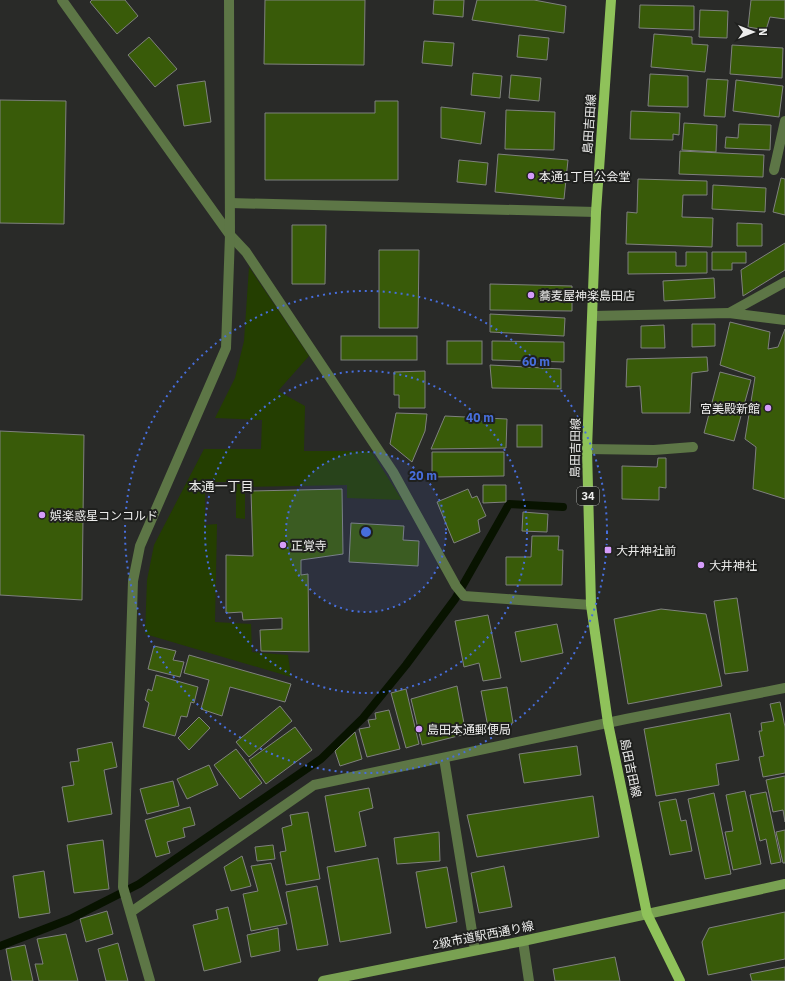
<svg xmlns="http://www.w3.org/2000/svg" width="785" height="981" font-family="'IBM Plex Sans','Noto Sans JP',sans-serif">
  <rect width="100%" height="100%" fill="#292a28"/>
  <path fill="#243e01" d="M249,267L309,356L278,391L305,406L304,451H371L402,500L347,498V485L245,487V519L236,518V482H205V525L217,524L215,622L251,624L252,652L288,655L291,677L145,634L147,580L154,545L204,449H261L262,420L215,418L235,378L244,341Z"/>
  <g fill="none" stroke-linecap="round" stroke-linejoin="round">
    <path stroke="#081300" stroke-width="8" d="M0,946L70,919L139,884L321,759L363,718L406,665L455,599L509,504L563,507"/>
  </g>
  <g fill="#395b09" stroke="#7f817e">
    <path d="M92,0H125L138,16L117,34L90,2Z"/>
    <path d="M265,0H365L364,65L264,64Z"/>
    <path d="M434,0H464L463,17L433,14Z"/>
    <path d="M477,0H534L566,6L564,33L472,20Z"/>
    <path d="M751,0H785V19L770,17L766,30L748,27Z"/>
    <path d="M640,5L694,6V30L639,28Z"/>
    <path d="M700,10L728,11L727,38L699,37Z"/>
    <path d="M654,34L692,37V44L708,45L705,72L651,67Z"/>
    <path d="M519,35L549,38L547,60L517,57Z"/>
    <path d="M149,37L177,69L155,87L128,55Z"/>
    <path d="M424,41L454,43L452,66L422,63Z"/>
    <path d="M732,45L783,48L782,78L730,74Z"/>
    <path d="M473,73L502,76L500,98L471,95Z"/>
    <path d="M650,74L688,76V107L648,106Z"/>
    <path d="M511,75L541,78L539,101L509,98Z"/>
    <path d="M707,79L728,80L725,117L704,116Z"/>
    <path d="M736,80L783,86L779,117L733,111Z"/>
    <path d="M205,81L211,122L184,126L177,85Z"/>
    <path d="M0,100L66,101L64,224L0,223Z"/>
    <path d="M375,101H398V180H265V113H375Z"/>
    <path d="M441,107L485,112L481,144L441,138Z"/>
    <path d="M506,110L555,112L554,150L505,149Z"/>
    <path d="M631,111L680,113L679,135L673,134V140L630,139Z"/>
    <path d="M684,123L717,125L716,152L682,150Z"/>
    <path d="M739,124L771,125L770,150L725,148L726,137L738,138Z"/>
    <path d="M680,151L764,155L763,177L679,174Z"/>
    <path d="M498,154L568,160L564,199L495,192Z"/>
    <path d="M459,160L488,163L486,185L457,182Z"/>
    <path d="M781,178L785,179V215L773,212Z"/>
    <path d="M638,179L707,181V195H683L682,217L713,218L712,247L626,244L627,212L637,213Z"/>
    <path d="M713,185L766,188L765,212L712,209Z"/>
    <path d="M737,223L762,224V246H737Z"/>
    <path d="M292,225H326L325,284H292Z"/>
    <path d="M785,243V270L743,296L741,270Z"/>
    <path d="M379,250H419L418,328H379Z"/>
    <path d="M628,252H676V266H686V252H707V273L628,274Z"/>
    <path d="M712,252H746V263H732V270H712Z"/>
    <path d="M714,278L715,298L664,301L663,281Z"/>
    <path d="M490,284L572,286V311L490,310Z"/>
    <path d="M490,314L565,318L564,336L490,332Z"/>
    <path d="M730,322L770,332L768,349L778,347L785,329V499L753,489L756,447L745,439L755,377L720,365Z"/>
    <path d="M692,324H715V346L692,347Z"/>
    <path d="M664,325L665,348H641V326Z"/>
    <rect x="341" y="336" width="76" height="24"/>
    <rect x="447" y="341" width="35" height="23"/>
    <path d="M492,341L564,342V362L492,360Z"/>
    <path d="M707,357L708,371L692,373L690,413H642L640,386L626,387L627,359Z"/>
    <path d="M490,365L561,369V389L492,388Z"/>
    <path d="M425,371V408H399V395H394V372Z"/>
    <path d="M720,372L751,380L734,441L704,433Z"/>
    <path d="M396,413L427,414L425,431L412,462L390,444Z"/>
    <path d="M445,416L507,419L506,448L431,449Z"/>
    <rect x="517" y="425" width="25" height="22"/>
    <path d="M0,431L84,435L82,600L0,595Z"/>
    <path d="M432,452H504V476L432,477Z"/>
    <path d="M658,458H666V488L659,487V500L622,499V466L657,467Z"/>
    <path d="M483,485H506V502L483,503Z"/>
    <path d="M342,489L343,554L301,560V575L308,574L309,652L261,651L260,630L282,629V618L243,620L242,612L226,613V555L253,556L251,491Z"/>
    <path d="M468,489L472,498L477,496L486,516L478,520L480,532L454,543L437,502Z"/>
    <path d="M523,512L548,514L547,532L522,531Z"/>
    <path d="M351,523L404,526L403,540L419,541L418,566L349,562Z"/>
    <path d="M532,536H559L558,550H563L562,585H506V557H531Z"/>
    <path d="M737,598L748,671L725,674L714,601Z"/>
    <path d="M661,609L706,614L722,686L628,704L614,619Z"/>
    <path d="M488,615L501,678L483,681L479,663L464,667L455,621Z"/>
    <path d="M557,624L563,653L521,662L515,632Z"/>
    <path d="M154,646L176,651L173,660L184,662L180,677L148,669Z"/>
    <path d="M189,655L291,684L285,702L230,687L222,716L201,709L209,680L184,673Z"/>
    <path d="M156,675L198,687L194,703L191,702L187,717L181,716L175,736L143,727L149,703L145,700L148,689L152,691Z"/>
    <path d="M457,686L466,734L422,745L411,699Z"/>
    <path d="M507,687L513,723L488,727L481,691Z"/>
    <path d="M406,689L419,744L406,748L391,693Z"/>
    <path d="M780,702L785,727V773L763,777L759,757L764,756L759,731H762L761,723L774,721L770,704Z"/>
    <path d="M280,706L292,721L249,757L236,742Z"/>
    <path d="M389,710L400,749L367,757L359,729L370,727L368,720L376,719L375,713Z"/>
    <path d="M730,713L739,760L716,764L719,785L656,796L644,729Z"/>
    <path d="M199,717L210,728L189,750L178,738Z"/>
    <path d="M295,727L312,750L266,784L249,760Z"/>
    <path d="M355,732L362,759L340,766L335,751Z"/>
    <path d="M112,742L117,767L104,770L112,814L68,822L62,787L74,785L70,762L79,761L77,749Z"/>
    <path d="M577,746L581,775L524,783L519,754Z"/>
    <path d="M236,749L262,783L240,799L214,765Z"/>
    <path d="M209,765L218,785L187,799L177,779Z"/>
    <path d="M785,776V822L783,810L773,812L766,780Z"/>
    <path d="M173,781L179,806L147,814L140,789Z"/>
    <path d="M369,788L373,808L359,812L366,846L335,852L325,796Z"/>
    <path d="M745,791L761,864L733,870L725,832L733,831L726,795Z"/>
    <path d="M766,792L781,862L771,864L766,839L760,841L750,795Z"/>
    <path d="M714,793L731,874L705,879L688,799Z"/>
    <path d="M593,796L599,837L477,857L467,815Z"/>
    <path d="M676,799L681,821L686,820L692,851L670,855L659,802Z"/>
    <path d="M190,807L195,825L183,828L185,837L167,842L170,853L156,857L145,820Z"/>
    <path d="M308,812L320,879L286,885L280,852L286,851L282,828L292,825L290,815Z"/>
    <path d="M785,830V863H783L776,832Z"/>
    <path d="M439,832L440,861L397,864L394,838Z"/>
    <path d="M103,840L109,889L74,893L67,845Z"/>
    <path d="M273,845L275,859L257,861L255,847Z"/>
    <path d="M242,856L251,886L231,891L224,867Z"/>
    <path d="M378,858L391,933L340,942L327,867Z"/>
    <path d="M271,863L287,924L251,931L243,894L258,891L251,866Z"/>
    <path d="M504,866L512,907L479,913L471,873Z"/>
    <path d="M447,867L457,922L426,928L416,872Z"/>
    <path d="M44,871L50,913L19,918L13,876Z"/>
    <path d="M317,886L328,945L297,950L286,892Z"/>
    <path d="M228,907L241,962L204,971L193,925L218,919L216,910Z"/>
    <path d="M107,911L113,934L86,942L80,919Z"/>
    <path d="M785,912V959L708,975L702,942L709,928Z"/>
    <path d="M278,928L280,951L251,957L247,935Z"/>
    <path d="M66,934L78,981H39L35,964H43L37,939Z"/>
    <path d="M118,943L128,981H106L98,949Z"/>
    <path d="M25,945L33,981H12L6,949Z"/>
    <path d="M615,957L620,981H555L553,969Z"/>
    <path d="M785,967V981H752L750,974Z"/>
  </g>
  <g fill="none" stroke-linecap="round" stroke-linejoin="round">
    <g stroke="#5d7646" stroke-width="10">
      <path d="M774,170L785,121"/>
      <path d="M230,235L246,252L393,472L456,586L464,596L591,605"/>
      <path d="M729,313L785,282"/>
      <path d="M587,449L654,450L693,447"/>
    </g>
    <g stroke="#5d7646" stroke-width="10">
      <path d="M62,0L230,235"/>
      <path d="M230,203L596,212"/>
      <path d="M593,316L729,313L785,320"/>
      <path d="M444,758L475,950"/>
      <path d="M131,912L314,785L626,719L785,688"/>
      <path d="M523,941L529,981"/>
      <path d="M150,981L123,887L133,581L140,546L226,348L230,235L229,0"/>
    </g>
    <path stroke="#79a152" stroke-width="10" d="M323,981L523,941L785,884"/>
    <path stroke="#8fc25a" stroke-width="10" d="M611,0L596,212L587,449L591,605L608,723L647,914L680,981"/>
  </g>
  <circle cx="366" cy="532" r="80" fill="#476edc" fill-opacity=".12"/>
  <g fill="none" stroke="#476edc" stroke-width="2" stroke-dasharray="2 4">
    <circle cx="366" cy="532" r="80"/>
    <circle cx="366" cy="532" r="161"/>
    <circle cx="366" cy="532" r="241"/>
  </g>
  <g fill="#d59cfb" stroke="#1f201e" stroke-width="1.5">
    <circle cx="531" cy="176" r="4"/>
    <circle cx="531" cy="295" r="4"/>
    <circle cx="768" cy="408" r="4"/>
    <circle cx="42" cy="515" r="4"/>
    <circle cx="283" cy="545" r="4"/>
    <rect x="604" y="546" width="8" height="8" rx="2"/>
    <circle cx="701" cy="565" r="4"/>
    <circle cx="419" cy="729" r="4"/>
  </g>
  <g text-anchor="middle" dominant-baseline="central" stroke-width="4" stroke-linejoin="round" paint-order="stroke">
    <rect fill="#1f201e" stroke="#afb0ae" stroke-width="1" x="577" y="487" width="22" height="18" rx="3"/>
    <g font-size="11" font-weight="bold" fill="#ededec">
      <text x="588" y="496">34</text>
    </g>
    <g font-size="12" fill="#ededec" stroke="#1f201e">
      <text transform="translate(589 124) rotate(-86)">島田吉田線</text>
      <text transform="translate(575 448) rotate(-89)">島田吉田線</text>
      <text transform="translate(631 768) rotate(78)">島田吉田線</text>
      <text transform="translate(483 935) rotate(-11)">2級市道駅西通り線</text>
    </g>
    <g font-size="12" fill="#ededec" stroke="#1f201e" text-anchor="start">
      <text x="539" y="176">本通1丁目公会堂</text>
      <text x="539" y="295">蕎麦屋神楽島田店</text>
      <text x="760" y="408" text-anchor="end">宮美殿新館</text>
      <text x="50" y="515">娯楽惑星コンコルド</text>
      <text x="291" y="545">正覚寺</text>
      <text x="616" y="550">大井神社前</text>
      <text x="709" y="565">大井神社</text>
      <text x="427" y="729">島田本通郵便局</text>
    </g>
    <g font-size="13" fill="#ededec" stroke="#1f201e">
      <text x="221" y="486">本通一丁目</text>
    </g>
  </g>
  <circle cx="366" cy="532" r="6" fill="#476edc" stroke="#1f201e" stroke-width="2"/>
  <g font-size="12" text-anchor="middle" font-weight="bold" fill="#476edc" stroke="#1f201e" stroke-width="4" stroke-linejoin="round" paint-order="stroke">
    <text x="536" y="366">60 m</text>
    <text x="480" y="422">40 m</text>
    <text x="423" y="480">20 m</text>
  </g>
  <g transform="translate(753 32) rotate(90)" stroke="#1f201e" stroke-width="3" paint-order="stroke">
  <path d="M0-3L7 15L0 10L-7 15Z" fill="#ededec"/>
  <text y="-6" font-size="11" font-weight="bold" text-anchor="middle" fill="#ededec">N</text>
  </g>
</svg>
